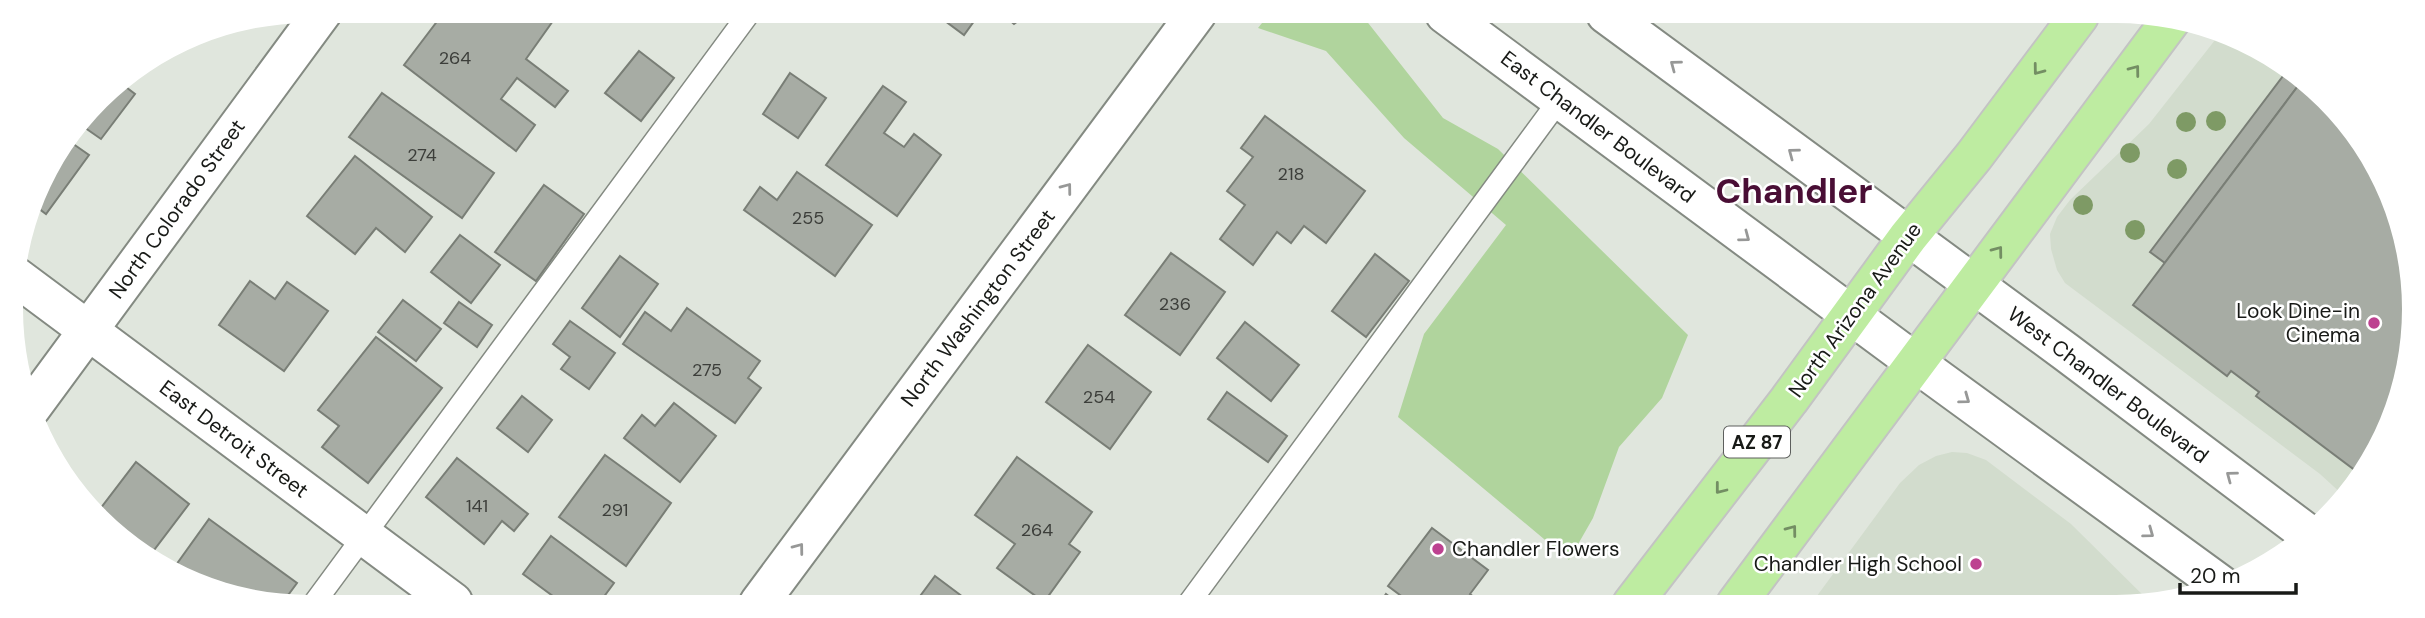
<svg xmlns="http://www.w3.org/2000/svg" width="2425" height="618" font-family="'DM Sans',sans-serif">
  <rect width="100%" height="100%" fill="#e0e6dd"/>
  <g fill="#d2dccd">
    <path d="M2219,35L2282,61L2364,143L2409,250L2384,441L2344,496L2320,474L2065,283L2057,270L2051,249L2050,234L2057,217L2070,200L2149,124Z"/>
    <path d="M1952,452L1967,453L1986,460L2071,524L2153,605L1811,604L1900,483L1919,465L1936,456Z"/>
  </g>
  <path fill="#b0d49d" d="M1270,13L1357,14L1365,19L1443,118L1498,149L1688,335L1662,398L1619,447L1593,518L1569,560L1398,417L1424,334L1506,225L1404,138L1326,51L1258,28Z"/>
  <g fill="#a7aca4" stroke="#797e76" stroke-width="2">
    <path d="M445,11H560L526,59L568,91L555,107L517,78L501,99L535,125L516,151L404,65Z"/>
    <path d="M933,12L980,13L964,35Z"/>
    <path d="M1006,13H1024L1021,19L1014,24L1007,18Z"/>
    <path d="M639,51L674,78L641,121L605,93Z"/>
    <path d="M2289,68L2335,114L2298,86L2165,263L2150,252Z"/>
    <path d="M790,73L826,98L798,138L763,114Z"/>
    <path d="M118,81L135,94L101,139L81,125L112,85Z"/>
    <path d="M883,86L906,102L884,133L904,147L914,134L941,155L897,216L826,165Z"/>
    <path d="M2298,86L2335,114L2364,143L2409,250V367L2384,441L2360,474L2256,396L2259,392L2231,371L2227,376L2133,305Z"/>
    <path d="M382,93L494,173L462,218L349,137Z"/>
    <path d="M1265,116L1365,191L1326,243L1304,226L1291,243L1277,232L1253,265L1220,239L1245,205L1227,191L1253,157L1241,148Z"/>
    <path d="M69,141L89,155L46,214L34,205L41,177Z"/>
    <path d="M355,156L432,217L405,252L376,228L355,254L307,216Z"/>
    <path d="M797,172L872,225L835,276L744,210L760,187L777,200Z"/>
    <path d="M544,185L584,214L536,281L495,252Z"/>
    <path d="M460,235L500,265L471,303L431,272Z"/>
    <path d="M1171,253L1225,292L1180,355L1125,315Z"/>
    <path d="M1375,254L1409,281L1366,337L1332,311Z"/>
    <path d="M620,256L658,284L620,337L582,308Z"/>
    <path d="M250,281L275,299L287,282L328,311L284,371L219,325Z"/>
    <path d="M403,300L441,329L416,361L378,332Z"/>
    <path d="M459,302L492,325L477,347L444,323Z"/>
    <path d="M687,308L760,361L748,378L761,388L735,423L623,344L645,312L671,331Z"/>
    <path d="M570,321L615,353L589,389L561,369L570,357L553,344Z"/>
    <path d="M1245,322L1299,365L1271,401L1217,358Z"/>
    <path d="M376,337L442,388L368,483L322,447L339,426L318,410Z"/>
    <path d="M1088,345L1151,392L1110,449L1046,402Z"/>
    <path d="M1227,392L1287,436L1268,462L1208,419Z"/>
    <path d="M522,396L552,420L528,452L497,428Z"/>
    <path d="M674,403L716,436L680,482L624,438L642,415L655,426Z"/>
    <path d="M605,455L671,503L626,566L559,517Z"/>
    <path d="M1017,457L1092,512L1069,544L1080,552L1044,602L997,568L1015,544L975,515Z"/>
    <path d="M457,458L528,514L514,531L502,521L484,544L426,497Z"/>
    <path d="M136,462L189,504L148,558L97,513Z"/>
    <path d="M209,519L297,583L283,602H251L219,590L199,575L195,581L171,572Z"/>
    <path d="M1432,528L1488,570L1470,594L1482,604H1412L1388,586Z"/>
    <path d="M551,536L614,583L600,602H561L523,574Z"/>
    <path d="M935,576L971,603H915Z"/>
    <path d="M1386,594L1399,604H1379Z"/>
  </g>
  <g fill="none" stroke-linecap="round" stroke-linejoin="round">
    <g stroke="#848a82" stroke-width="24">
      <g id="service">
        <path d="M315,602L750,12"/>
        <path d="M1189,603L1560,99"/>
      </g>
    </g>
    <g stroke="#848a82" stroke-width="42">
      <g id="minor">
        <path d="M15,276L453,602"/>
        <path d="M31,408L323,11"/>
        <path d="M759,603L1197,13"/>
      </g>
    </g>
    <g stroke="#848a82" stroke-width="42">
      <g id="secondary">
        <path d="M1445,14L1916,363L2221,585"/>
        <path d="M1606,14L2066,352L2308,534"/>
      </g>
    </g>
    <g stroke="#c3c3c3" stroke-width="42">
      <g id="primary">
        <path d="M1632,604L1789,400L1908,237L1974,156L2079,16"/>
        <path d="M1736,604L2174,16"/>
      </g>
    </g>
    <use href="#service" stroke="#fff" stroke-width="21"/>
    <use href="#minor" stroke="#fff" stroke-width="38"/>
    <use href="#secondary" stroke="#fff" stroke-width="38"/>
    <use href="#primary" stroke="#beeca1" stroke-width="38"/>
  </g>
  <g fill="#7e9a65">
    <circle cx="2216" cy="121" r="10"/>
    <circle cx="2186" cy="122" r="10"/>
    <circle cx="2130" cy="153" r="10"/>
    <circle cx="2177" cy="169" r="10"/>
    <circle cx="2083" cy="205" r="10"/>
    <circle cx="2135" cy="230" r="10"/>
  </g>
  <defs><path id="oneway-chevron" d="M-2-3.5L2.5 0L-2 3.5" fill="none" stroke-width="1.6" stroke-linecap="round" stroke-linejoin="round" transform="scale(1.75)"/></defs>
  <g stroke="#979897">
    <use href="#oneway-chevron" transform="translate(1675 65) rotate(-143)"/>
    <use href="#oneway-chevron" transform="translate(1793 153) rotate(-143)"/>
    <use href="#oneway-chevron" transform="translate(1067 188) rotate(-53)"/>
    <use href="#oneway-chevron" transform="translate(1745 237) rotate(37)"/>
    <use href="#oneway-chevron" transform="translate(1965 399) rotate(36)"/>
    <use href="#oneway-chevron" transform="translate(2231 476) rotate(-143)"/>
    <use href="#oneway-chevron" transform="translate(2149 533) rotate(36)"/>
    <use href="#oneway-chevron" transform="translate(799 548) rotate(-53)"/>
  </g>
  <g stroke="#738e63">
    <use href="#oneway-chevron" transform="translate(2038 70) rotate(127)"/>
    <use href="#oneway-chevron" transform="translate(2135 70) rotate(-53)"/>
    <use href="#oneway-chevron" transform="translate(1998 251) rotate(-53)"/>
    <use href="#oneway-chevron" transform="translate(1720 489) rotate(128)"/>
    <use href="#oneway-chevron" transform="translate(1792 530) rotate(-53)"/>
  </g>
  <g fill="#bd4190" stroke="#fff" stroke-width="2.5">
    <circle cx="2374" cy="323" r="7"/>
    <circle cx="1438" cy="549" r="7"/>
    <circle cx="1976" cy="564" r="7"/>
  </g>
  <g text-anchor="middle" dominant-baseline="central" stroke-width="5" stroke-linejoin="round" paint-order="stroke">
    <g font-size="18" fill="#3c3e3a">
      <text x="455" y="58">264</text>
      <text x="422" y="155">274</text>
      <text x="1291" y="174">218</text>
      <text x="808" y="218">255</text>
      <text x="1175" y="304">236</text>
      <text x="707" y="370">275</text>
      <text x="1099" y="397">254</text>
      <text x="477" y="506">141</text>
      <text x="615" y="510">291</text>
      <text x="1037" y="530">264</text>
    </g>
    <rect fill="#fff" stroke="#5d5f5d" stroke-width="2" x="1724" y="426.5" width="66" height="31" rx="5"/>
    <g font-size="19" font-weight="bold" fill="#181a17">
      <text x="1757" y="442">AZ 87</text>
    </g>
    <g font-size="21" fill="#181a17" stroke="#fff">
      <text transform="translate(1598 127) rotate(37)">East Chandler Boulevard</text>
      <text transform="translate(177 209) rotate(-54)">North Colorado Street</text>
      <text transform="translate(978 308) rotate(-53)">North Washington Street</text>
      <text transform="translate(1855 310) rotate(-54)">North Arizona Avenue</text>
      <text transform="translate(2108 385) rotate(37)">West Chandler Boulevard</text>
      <text transform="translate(234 439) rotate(37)">East Detroit Street</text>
    </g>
    <g font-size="21" fill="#181a17" stroke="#fff" text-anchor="end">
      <text x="2360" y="311">Look Dine-in<tspan x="2360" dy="24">Cinema</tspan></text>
      <text x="1452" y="549" text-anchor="start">Chandler Flowers</text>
      <text x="1962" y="564">Chandler High School</text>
    </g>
    <g font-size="35" font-weight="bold" fill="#490e35" stroke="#fff">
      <text x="1794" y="191">Chandler</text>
    </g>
  </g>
  <path d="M0 0H2425V618H0ZM309 23H2116A286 286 0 0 1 2402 309V309A286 286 0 0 1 2116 595H309A286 286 0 0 1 23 309V309A286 286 0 0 1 309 23Z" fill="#fff" fill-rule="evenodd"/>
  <path d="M2180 583v10h116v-10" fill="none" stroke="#181a17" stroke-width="3.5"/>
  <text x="2190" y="583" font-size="21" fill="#181a17" stroke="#ffffff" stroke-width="5" paint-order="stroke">20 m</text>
</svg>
